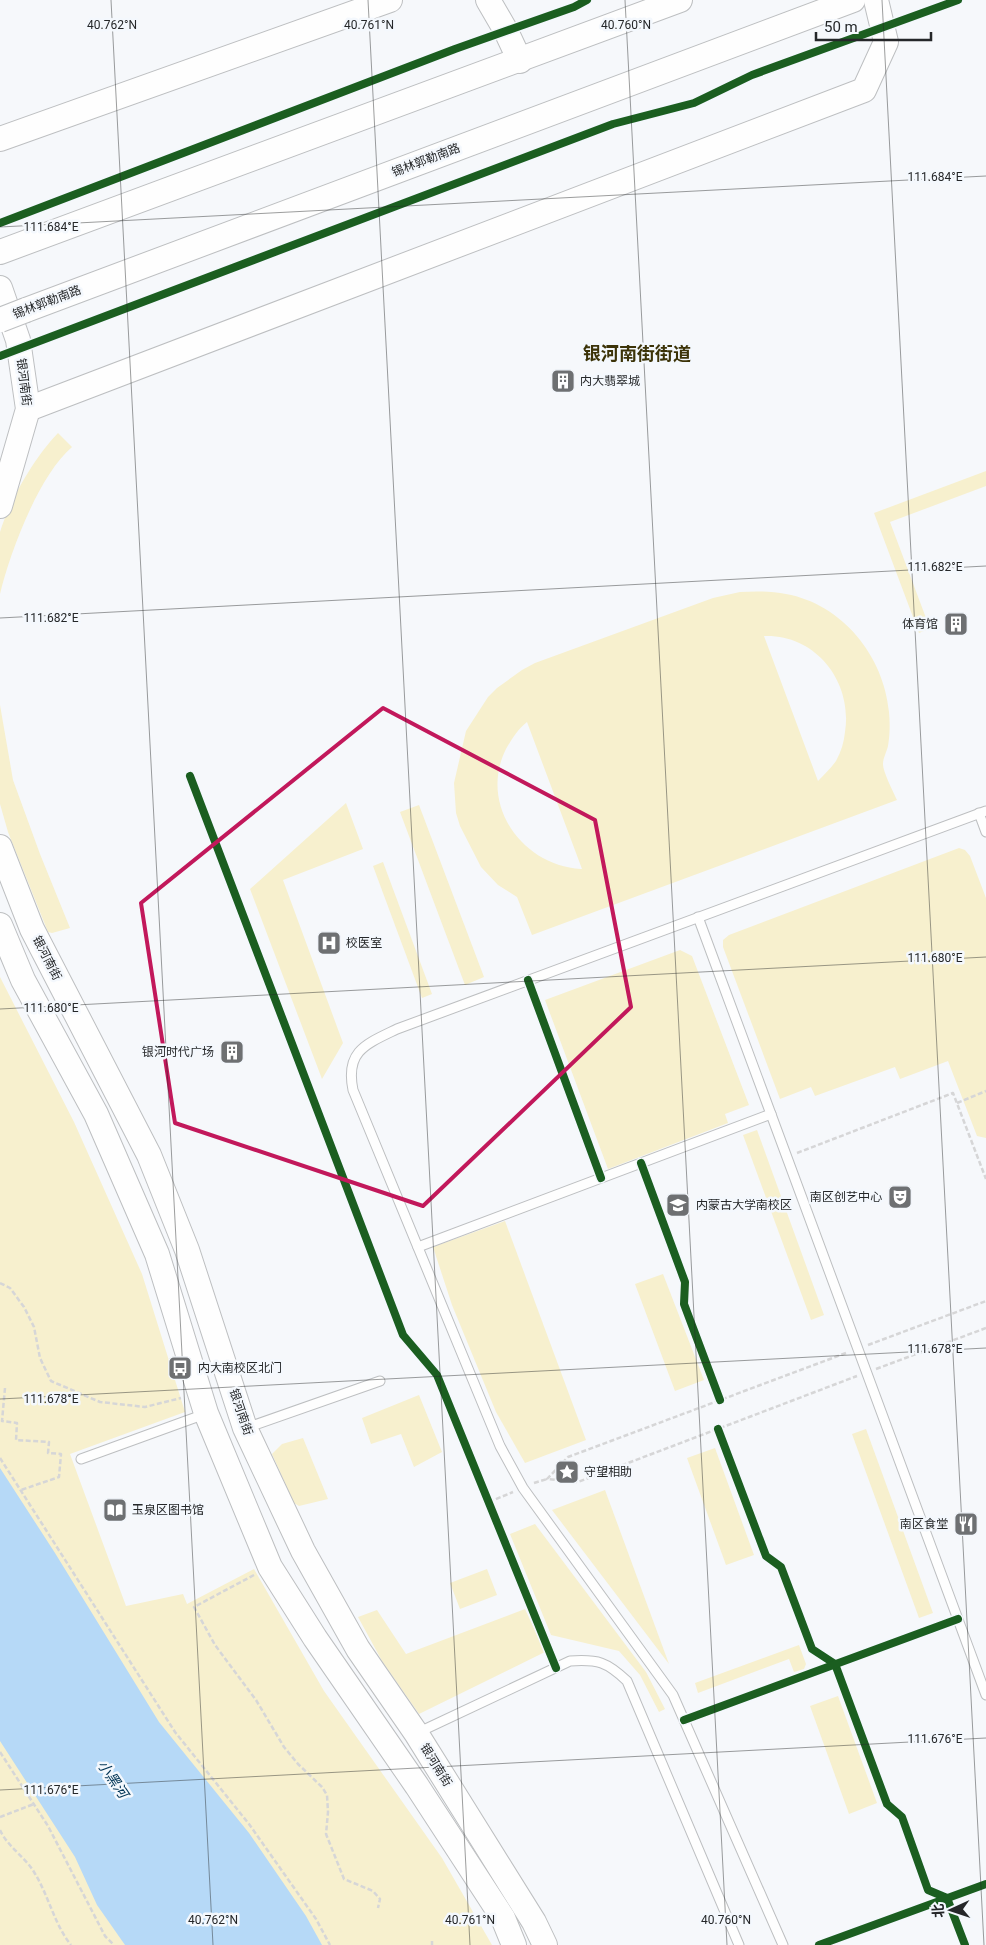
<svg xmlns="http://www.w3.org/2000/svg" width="986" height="1945" font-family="Roboto,'Noto Sans SC',sans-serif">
  <rect width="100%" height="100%" fill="#f6f8fb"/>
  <g fill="#f7f0ce" fill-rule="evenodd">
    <path d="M58,433L72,447C39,475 10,552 0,594C0,577 0,548 0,532C10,499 35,457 58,433Z"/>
    <path d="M986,471V486L890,522L926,618V630L919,633L874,513Z"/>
    <path d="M740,592C755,591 771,591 786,594C842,604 884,656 889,712C890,723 890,734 888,746C887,751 883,758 883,764C883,772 893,791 897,800L532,935L517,897L498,885L481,867L460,826L456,813L454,783L466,731L488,697L497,688L522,670L535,663L713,598ZM764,636C816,634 853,682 845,732C844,742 841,752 836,761C831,768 824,775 818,781ZM527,722L582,869H581C523,866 478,805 506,749C512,739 517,730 527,722Z"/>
    <path d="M0,705L13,780L40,854L70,928L52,933L48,932L8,832L0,804Z"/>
    <path d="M346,803L363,849L283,880L343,1043L322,1079L250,889Z"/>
    <path d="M419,805L484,977L465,985L400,812Z"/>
    <path d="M959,848L965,850L970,856L986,898V1138L977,1136L948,1061L900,1079L895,1067L815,1096L811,1087L780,1099L723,947V940L729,935Z"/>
    <path d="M383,862L432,994L422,998L373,866Z"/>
    <path d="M680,950L692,956L749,1105L725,1114L728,1123L608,1169L545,1000Z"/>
    <path d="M0,977L74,1122L142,1274L185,1412L70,1454L126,1606L183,1594L187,1604L254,1569L324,1691L442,1858L492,1945H0Z"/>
    <path d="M757,1130L824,1315L811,1320L743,1135Z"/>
    <path d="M505,1221L586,1440L525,1463L496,1412L452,1305L433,1247Z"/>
    <path d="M663,1274L704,1380L675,1391L635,1284Z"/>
    <path d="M419,1395L442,1452L414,1467L401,1434L371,1444L362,1418Z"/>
    <path d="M866,1429L933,1613L919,1618L852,1434Z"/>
    <path d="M303,1438L328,1499L299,1506L294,1503L272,1454L282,1444Z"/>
    <path d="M715,1448L754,1555L726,1565L687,1458Z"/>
    <path d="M605,1490L669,1664L552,1510Z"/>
    <path d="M535,1524L646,1672L665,1709L659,1712L640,1675L619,1651L551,1635L510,1534Z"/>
    <path d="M487,1569L497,1595L460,1609L450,1583Z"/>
    <path d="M525,1609L545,1652L419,1714L382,1661L358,1617L377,1610L406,1654Z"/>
    <path d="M799,1645L806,1664L804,1669L794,1672L789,1659L698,1693L695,1683Z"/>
    <path d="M838,1696L877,1803L849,1814L810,1706Z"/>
  </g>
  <path fill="#b6d9f7" d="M0,1468L55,1553L159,1722L249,1833L306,1916L322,1945H125L97,1905L75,1857L0,1741Z"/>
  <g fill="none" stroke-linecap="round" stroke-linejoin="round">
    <g stroke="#bdbfc1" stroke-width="11">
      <g id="lane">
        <path d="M979,813L986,832"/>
        <path d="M698,917L986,1695"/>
        <path d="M418,1247L771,1114"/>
        <path d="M246,1428L380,1381"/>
        <path d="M81,1459L205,1414"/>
        <path d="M417,1733L570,1661C598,1659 607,1662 627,1681L739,1945"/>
        <path d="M783,1945L673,1695L523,1488L500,1446L353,1090C345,1051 366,1044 397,1029L986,811"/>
      </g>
    </g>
    <g stroke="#bdbfc1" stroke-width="26">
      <g id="secondary">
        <path d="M488,0L506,31L520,61"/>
        <path d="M0,139L390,0"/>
        <path d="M0,252L680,0"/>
        <path d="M0,288L18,340L28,409L0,506"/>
        <path d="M26,310L853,0"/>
        <path d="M28,409L864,90L886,42L876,0"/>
        <path d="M0,847L32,929L149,1155L187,1250L245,1428L303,1551L358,1649L416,1733L534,1922L545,1945"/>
        <path d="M0,925L23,980L96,1114L157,1254L206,1413L270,1567L315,1638L417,1786L503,1918L514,1945"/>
      </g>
    </g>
    <g stroke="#d6d6d7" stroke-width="2.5" stroke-dasharray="5 2.5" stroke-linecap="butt">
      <path d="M957,1103L986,1091"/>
      <path d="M797,1153L953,1093L986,1179"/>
      <path d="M0,1283L10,1288L24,1307L34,1327L40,1358L51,1381L100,1402L145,1407L181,1398"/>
      <path d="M868,1345L986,1301"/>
      <path d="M846,1353L568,1457L547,1479L578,1482L857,1376"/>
      <path d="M876,1369L986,1328"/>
      <path d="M5,1388L2,1421L17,1423L16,1440L49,1442L48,1453L61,1454L59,1477L21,1490"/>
      <path d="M0,1458L175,1732L249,1824L316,1919L330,1945"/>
      <path d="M534,1483L547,1479"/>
      <path d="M489,1502L513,1492"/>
      <path d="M254,1575L194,1607L215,1645L256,1700L284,1747L298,1764L322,1787L327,1795L328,1812L326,1834L344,1879L373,1891L380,1899L378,1908"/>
      <path d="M0,1752L48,1826L105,1936L114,1945"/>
      <path d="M0,1817L34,1804"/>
      <path d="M0,1830C7,1846 25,1857 34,1872C49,1896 54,1924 71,1945"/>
      <path d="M432,1945V1941"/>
    </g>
    <use href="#lane" stroke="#fefefe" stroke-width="9"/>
    <use href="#secondary" stroke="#fefefe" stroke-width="24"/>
    <g stroke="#bdbfc1" stroke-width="26" stroke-linecap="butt">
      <path id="secondary-bridge" d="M0,320L26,310"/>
    </g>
    <use href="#secondary-bridge" stroke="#fefefe" stroke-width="24"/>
    <g stroke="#f4f8fd" stroke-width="11">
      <g id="cycleway">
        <path d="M0,223L455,49L574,7L587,0"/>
        <path d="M0,356L613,124L694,103L752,75L958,0"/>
        <path d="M190,776L403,1335L437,1375L556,1668"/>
        <path d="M528,980L601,1178"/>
        <path d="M641,1163L685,1282L684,1304L720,1400"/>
        <path d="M718,1429L766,1556L781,1567L812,1649L835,1664L887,1804L902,1817L928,1890L947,1898L965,1945"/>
        <path d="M684,1720L958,1619"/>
        <path d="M819,1945L986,1884"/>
      </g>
    </g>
    <use href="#cycleway" stroke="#1b5e20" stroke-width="8"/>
  </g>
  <path fill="none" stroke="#c2185b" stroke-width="4" stroke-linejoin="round" d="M383,708L595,820L631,1007L423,1206L175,1123L141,903Z"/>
  <path fill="none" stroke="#252729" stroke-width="1" stroke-opacity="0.45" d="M111,0L213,1945M368,0L470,1945M625,0L727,1945M882,0L984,1945M0,227L986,176M0,618L986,566M0,1009L986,957M0,1399L986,1348M0,1790L986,1738"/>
  <defs>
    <g id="building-square" transform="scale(1.25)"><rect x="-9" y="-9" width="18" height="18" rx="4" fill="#6e7072" stroke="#f4f8fd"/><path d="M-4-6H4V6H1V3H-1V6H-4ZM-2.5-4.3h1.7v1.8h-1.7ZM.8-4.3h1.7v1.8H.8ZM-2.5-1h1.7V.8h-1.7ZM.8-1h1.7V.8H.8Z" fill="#fff"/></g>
    <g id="hospital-square" transform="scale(1.25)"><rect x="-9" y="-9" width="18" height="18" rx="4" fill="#6e7072" stroke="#f4f8fd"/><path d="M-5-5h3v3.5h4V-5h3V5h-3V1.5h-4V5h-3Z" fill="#fff"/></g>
    <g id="theatre-square" transform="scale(1.25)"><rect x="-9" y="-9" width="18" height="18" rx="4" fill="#6e7072" stroke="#f4f8fd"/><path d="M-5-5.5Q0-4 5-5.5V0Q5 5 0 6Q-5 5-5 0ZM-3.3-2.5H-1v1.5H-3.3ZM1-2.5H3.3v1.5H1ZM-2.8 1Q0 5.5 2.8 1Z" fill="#fff"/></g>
    <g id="university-square" transform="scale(1.25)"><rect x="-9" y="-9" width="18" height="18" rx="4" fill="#6e7072" stroke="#f4f8fd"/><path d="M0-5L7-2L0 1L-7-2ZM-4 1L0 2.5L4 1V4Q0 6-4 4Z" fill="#fff"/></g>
    <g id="bus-square" transform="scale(1.25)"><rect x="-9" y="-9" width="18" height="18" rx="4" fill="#6e7072" stroke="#f4f8fd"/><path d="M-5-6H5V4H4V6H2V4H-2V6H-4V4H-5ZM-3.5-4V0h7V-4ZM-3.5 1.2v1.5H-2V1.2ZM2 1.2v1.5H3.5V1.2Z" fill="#fff"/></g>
    <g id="sight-square" transform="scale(1.25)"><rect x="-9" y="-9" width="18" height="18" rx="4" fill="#6e7072" stroke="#f4f8fd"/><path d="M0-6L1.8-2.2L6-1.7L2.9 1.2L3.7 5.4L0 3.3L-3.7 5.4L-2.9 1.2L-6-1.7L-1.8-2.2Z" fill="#fff"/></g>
    <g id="library-square" transform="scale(1.25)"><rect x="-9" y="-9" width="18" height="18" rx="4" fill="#6e7072" stroke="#f4f8fd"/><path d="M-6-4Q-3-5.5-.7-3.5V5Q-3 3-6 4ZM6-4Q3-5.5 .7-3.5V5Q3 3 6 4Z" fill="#fff"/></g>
    <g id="restaurant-square" transform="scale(1.25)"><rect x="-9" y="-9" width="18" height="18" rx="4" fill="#6e7072" stroke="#f4f8fd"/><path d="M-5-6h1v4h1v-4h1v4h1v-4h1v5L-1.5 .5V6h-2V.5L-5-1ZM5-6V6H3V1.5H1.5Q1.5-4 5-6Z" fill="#fff"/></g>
  </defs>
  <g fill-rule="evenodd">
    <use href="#building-square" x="563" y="381"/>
    <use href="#building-square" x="956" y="624"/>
    <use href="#hospital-square" x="329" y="943"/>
    <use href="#building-square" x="232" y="1052"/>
    <use href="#theatre-square" x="900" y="1197"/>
    <use href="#university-square" x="678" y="1205"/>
    <use href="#bus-square" x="180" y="1368"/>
    <use href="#sight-square" x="567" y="1472"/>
    <use href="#library-square" x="115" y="1510"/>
    <use href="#restaurant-square" x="966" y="1524"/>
  </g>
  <g text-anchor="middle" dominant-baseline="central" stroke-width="5" stroke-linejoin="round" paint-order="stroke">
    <g font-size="12" fill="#252729" stroke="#f4f8fd">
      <text transform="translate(426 160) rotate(-21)">锡林郭勒南路</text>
      <text transform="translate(47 302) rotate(-21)">锡林郭勒南路</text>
      <text transform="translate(24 382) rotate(83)">银河南街</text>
      <text transform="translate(47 958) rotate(63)">银河南街</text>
      <text transform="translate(241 1412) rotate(71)">银河南街</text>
      <text transform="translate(436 1765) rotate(58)">银河南街</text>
    </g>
    <g font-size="12" fill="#252729" stroke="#f4f8fd" text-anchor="start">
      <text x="580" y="381">内大翡翠城</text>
      <text x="938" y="624" text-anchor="end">体育馆</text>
      <text x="346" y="943">校医室</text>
      <text x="214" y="1052" text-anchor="end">银河时代广场</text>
      <text x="882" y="1197" text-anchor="end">南区创艺中心</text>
      <text x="696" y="1205">内蒙古大学南校区</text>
      <text x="198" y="1368">内大南校区北门</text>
      <text x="584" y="1472">守望相助</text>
      <text x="132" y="1510">玉泉区图书馆</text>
      <text x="948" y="1524" text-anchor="end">南区食堂</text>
    </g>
    <g font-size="14" font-style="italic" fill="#013455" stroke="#f4f8fd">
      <text transform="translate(113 1779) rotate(56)">小黑河</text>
    </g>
    <g font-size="18" font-weight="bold" fill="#3c3308" stroke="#f4f8fd">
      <text x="637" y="353">银河南街街道</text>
    </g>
  </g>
  <g font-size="12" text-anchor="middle" fill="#252729" stroke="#f4f8fd" stroke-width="5" stroke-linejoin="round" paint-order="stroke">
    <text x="112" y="29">40.762°N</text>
    <text x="369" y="29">40.761°N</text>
    <text x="626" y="29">40.760°N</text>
    <text x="935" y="181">111.684°E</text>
    <text x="51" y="231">111.684°E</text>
    <text x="935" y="571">111.682°E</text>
    <text x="51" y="622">111.682°E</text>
    <text x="935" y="962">111.680°E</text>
    <text x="51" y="1012">111.680°E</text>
    <text x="935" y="1353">111.678°E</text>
    <text x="51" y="1403">111.678°E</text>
    <text x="935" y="1743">111.676°E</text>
    <text x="51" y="1794">111.676°E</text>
    <text x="213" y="1924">40.762°N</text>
    <text x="470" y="1924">40.761°N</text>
    <text x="726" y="1924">40.760°N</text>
  </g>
  <g transform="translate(951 1910) rotate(267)" stroke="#f4f8fd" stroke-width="4" paint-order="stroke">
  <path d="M0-4L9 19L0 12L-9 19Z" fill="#252729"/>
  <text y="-8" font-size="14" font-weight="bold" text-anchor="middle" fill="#252729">北</text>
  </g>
  <path d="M816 32v8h115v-8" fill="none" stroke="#252729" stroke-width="2.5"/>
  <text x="824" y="32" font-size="15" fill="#252729" stroke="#f4f8fd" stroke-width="4" paint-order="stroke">50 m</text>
</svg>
